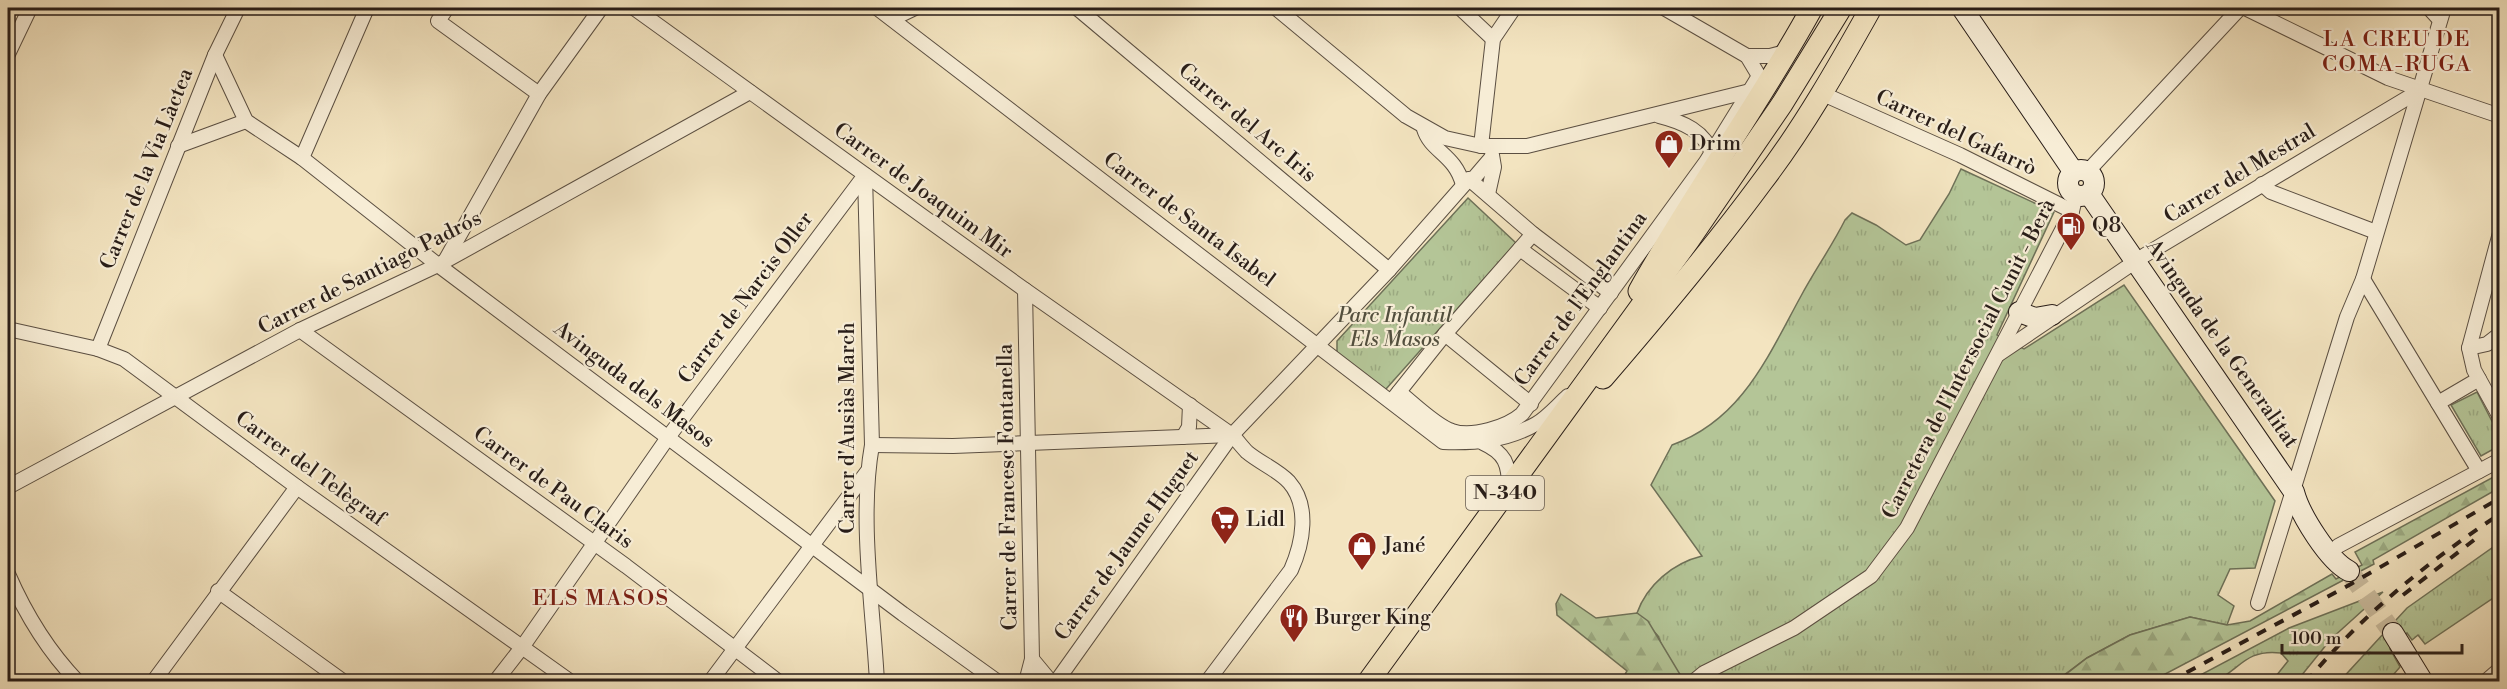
<svg xmlns="http://www.w3.org/2000/svg" width="2507" height="689" font-family="'Libre Bodoni',serif">
  <defs>
    <pattern id="grass-tufts" width="24" height="20" patternUnits="userSpaceOnUse" patternTransform="scale(1.5)"><rect width="24" height="20" fill="#b4c597"/><path d="M3 7l-1-3M5 7V3M7 7l1-3M15 17l-1-3M17 17v-4M19 17l1-3" fill="none" stroke="#9ba981"/></pattern>
    <pattern id="forest-firs" width="22" height="20" patternUnits="userSpaceOnUse" patternTransform="scale(1.5)"><rect width="22" height="20" fill="#b4c597"/><path d="M5 1l3.5 6h-7zM16 11l3.5 6h-7z" fill="#9ba981"/></pattern>
  </defs>
  <rect width="100%" height="100%" fill="#f3e4c0"/>
  <filter id="stains"><feTurbulence type="fractalNoise" baseFrequency=".00333" numOctaves="4"/><feColorMatrix values="0 0 0 0 .2 0 0 0 0 .09 0 0 0 0 .02 0 0 0 .5 -.17"/></filter>
  <radialGradient id="worn" r=".72"><stop offset=".6" stop-color="#630" stop-opacity="0"/><stop offset="1" stop-color="#630" stop-opacity=".3"/></radialGradient>
  <g fill="url(#grass-tufts)" stroke="#6e7158" stroke-width="1.5">
    <path d="M1961,169L2054,212L1997,335L2024,349L2124,285L2275,501L2255,568L2230,569L2218,595L2234,606L2227,625L2190,617L2130,635L2087,658L2056,681H1684L1666,656L1658,636L1637,613C1647,585 1673,563 1702,556L1651,485L1672,445C1742,420 1768,356 1801,296C1815,270 1832,246 1845,220L1852,213L1876,225L1906,245L1920,240L1949,194Z"/>
    <path d="M1468,198L1516,243L1386,389H1382L1337,353V341Z"/>
    <path d="M2477,392L2499,435V446L2481,456L2451,405Z"/>
    <path d="M2499,543V594L2425,644L2418,635L2412,640L2407,633L2390,649L2400,667L2388,681L2339,682L2407,608Z"/>
    <path d="M2383,592L2331,639L2297,681H2272L2288,661L2281,653C2243,648 2238,674 2212,682C2206,683 2196,682 2189,681L2289,628Z"/>
  </g>
  <g fill="url(#forest-firs)" stroke="#6e7158" stroke-width="1.5">
    <path d="M2499,474V488L2373,560L2374,564L2152,681L2056,682L2087,658L2130,635L2190,617L2227,625L2250,621L2332,574L2336,579L2362,565L2355,552Z"/>
    <path d="M1561,594L1596,618L1637,613L1648,621L1684,681H1621L1627,671L1557,615L1556,604Z"/>
  </g>
  <g fill="none" stroke-linecap="round" stroke-linejoin="round">
    <path stroke="#cabc9e" stroke-width="20" stroke-dasharray="20 10" stroke-linecap="butt" d="M2349,571L2393,633"/>
    <g stroke="#5b4f42" stroke-width="16">
      <g id="street">
        <path d="M447,8L438,21L539,94"/>
        <path d="M634,8L1025,290L1232,435C1237,440 1242,447 1247,452C1260,463 1278,470 1289,482C1310,506 1303,543 1291,570L1207,682"/>
        <path d="M877,8L1443,442C1476,443 1506,441 1536,424C1547,418 1558,405 1568,396"/>
        <path d="M1077,8L1389,270"/>
        <path d="M1276,8L1406,116L1445,138L1481,146H1527L1750,91"/>
        <path d="M1460,8L1493,39"/>
        <path d="M1664,8L1747,56L1759,76"/>
        <path d="M2245,8L2388,78L2500,116"/>
        <path d="M2429,8L2440,20"/>
        <path d="M892,19L915,8"/>
        <path d="M8,54L30,8"/>
        <path d="M215,55L246,121L302,158L438,265L903,614L998,682"/>
        <path d="M1747,56H1770L1789,51"/>
        <path d="M1823,94L1960,155L2072,211"/>
        <path d="M1659,116C1683,122 1705,131 1713,156"/>
        <path d="M1424,129C1431,152 1455,154 1463,185"/>
        <path d="M178,146L246,121"/>
        <path d="M1481,146L1493,39L1514,8"/>
        <path d="M302,158L367,8"/>
        <path d="M2088,171L2240,8"/>
        <path d="M865,175L872,445C859,518 873,607 877,682"/>
        <path d="M1469,179L1533,234L1611,293"/>
        <path d="M2262,184L2271,192L2376,232"/>
        <path d="M1488,194L1494,167L1492,155"/>
        <path d="M2500,233L2469,348L2474,370L2500,417"/>
        <path d="M1520,249L1600,308"/>
        <path d="M445,261L539,94L601,8"/>
        <path d="M2363,279L2479,471"/>
        <path d="M1025,290L1032,659L1026,682"/>
        <path d="M8,329L98,349L124,359L297,487L571,682"/>
        <path d="M300,330L626,566L779,682"/>
        <path d="M1445,334L1531,404"/>
        <path d="M2469,348L2487,344L2496,337"/>
        <path d="M98,349L215,55L238,8"/>
        <path d="M1999,354L2145,255L2419,91"/>
        <path d="M1399,392C1413,403 1436,426 1452,431C1472,438 1507,427 1522,414L1706,162L1759,76"/>
        <path d="M1394,398L1445,334L1533,234"/>
        <path d="M2438,403L2479,379"/>
        <path d="M1183,437L1189,427L1190,405"/>
        <path d="M1483,443C1505,453 1509,464 1509,487"/>
        <path d="M872,445L953,446L1232,435"/>
        <path d="M8,487L300,330L438,265L750,92"/>
        <path d="M2338,546L2500,460"/>
        <path d="M8,574C25,613 48,651 78,682"/>
        <path d="M218,591L344,682"/>
        <path d="M2258,603L2347,317L2363,279L2444,8"/>
        <path d="M1032,659L1051,682"/>
        <path d="M153,682L297,487"/>
        <path d="M495,682L523,646L669,436L865,175"/>
        <path d="M710,682L867,472"/>
        <path d="M1056,682L1232,435L1389,270L1469,179L1474,178L1492,157"/>
        <path d="M1693,682L1704,673L1794,628L1871,576L1907,528L2072,211L2076,195"/>
        <path d="M2485,682L2500,669"/>
      </g>
    </g>
    <g stroke="#281d18" stroke-width="22">
      <g id="secondary">
        <path d="M1962,8L2073,171"/>
        <circle cx="2081" cy="183" r="13"/>
        <path d="M2089,194L2294,492C2300,515 2329,561 2349,571"/>
        <path d="M2019,312L2035,318L2052,315"/>
        <path d="M2393,633L2423,682"/>
      </g>
    </g>
    <g stroke="#281d18" stroke-width="23">
      <g id="primary">
        <path d="M1639,291C1693,194 1759,105 1812,8"/>
        <path d="M1603,378C1658,314 1712,250 1762,182C1804,127 1838,67 1871,8"/>
        <path d="M1368,682L1689,240L1782,104L1841,8"/>
      </g>
    </g>
    <use href="#street" stroke="#f7edd6" stroke-width="14"/>
    <use href="#secondary" stroke="#f7edd6" stroke-width="20"/>
    <use href="#primary" stroke="#f3e4c0" stroke-width="21"/>
    <g stroke="#281d18" stroke-width="4" stroke-dasharray="10 10" stroke-linecap="butt">
      <path d="M2403,595L2474,540"/>
      <path d="M2169,682L2351,584L2500,498"/>
      <path d="M2306,682C2362,615 2427,562 2500,514"/>
    </g>
  </g>
  <defs>
    <g id="shop-pin" transform="scale(1.5)"><path d="M0 17L-7.5 6A9.5 9.5 0 1 1 7.5 6Z" fill="#8f2418" stroke="#f7edd6"/><path d="M-5-2.5h2.3a2.7 3.5 0 0 1 5.4 0H5L5.5 6h-11ZM-1.5-2.5h3a1.5 2.3 0 0 0-3 0Z" fill="#fff"/></g>
    <g id="fuel-pin" transform="scale(1.5)"><path d="M0 17L-7.5 6A9.5 9.5 0 1 1 7.5 6Z" fill="#8f2418" stroke="#f7edd6"/><path d="M-5.5-6h7V0h2V4h1.3V-2.5L3-4.5l.8-.8L6-3V5H2.5V1h-1V6h-7ZM-4.2-4.7v3.2H.2V-4.7Z" fill="#fff"/></g>
    <g id="supermarket-pin" transform="scale(1.5)"><path d="M0 17L-7.5 6A9.5 9.5 0 1 1 7.5 6Z" fill="#8f2418" stroke="#f7edd6"/><path d="M-6-5.5h2.5l.6 2H6L4.5 2H-2.5L-4.4-4H-6ZM-1.5 3.2a1.3 1.3 0 1 0 .1 0ZM3 3.2a1.3 1.3 0 1 0 .1 0Z" fill="#fff"/></g>
    <g id="restaurant-pin" transform="scale(1.5)"><path d="M0 17L-7.5 6A9.5 9.5 0 1 1 7.5 6Z" fill="#8f2418" stroke="#f7edd6"/><path d="M-5-6h1v4h1v-4h1v4h1v-4h1v5L-1.5 .5V6h-2V.5L-5-1ZM5-6V6H3V1.5H1.5Q1.5-4 5-6Z" fill="#fff"/></g>
  </defs>
  <g fill-rule="evenodd">
    <use href="#shop-pin" x="1669" y="144"/>
    <use href="#fuel-pin" x="2071" y="226"/>
    <use href="#supermarket-pin" x="1225" y="520"/>
    <use href="#shop-pin" x="1362" y="546"/>
    <use href="#restaurant-pin" x="1294" y="618"/>
  </g>
  <g text-anchor="middle" dominant-baseline="central" stroke-width="4.5" stroke-linejoin="round" paint-order="stroke">
    <rect fill="#f7edd6" stroke="#665b51" stroke-width="1.5" x="1466" y="476" width="78" height="34" rx="4.5"/>
    <g font-size="20" font-weight="bold" fill="#281d18">
      <text x="1505" y="493">N-340</text>
    </g>
    <g font-size="21" fill="#281d18" stroke="#f7edd6">
      <text transform="translate(1247 123) rotate(40)">Carrer del Arc Iris</text>
      <text transform="translate(1956 133) rotate(25)">Carrer del Gafarrò</text>
      <text transform="translate(147 169) rotate(-68)">Carrer de la Via Làctea</text>
      <text transform="translate(2240 174) rotate(-31)">Carrer del Mestral</text>
      <text transform="translate(923 191) rotate(36)">Carrer de Joaquim Mir</text>
      <text transform="translate(1189 220) rotate(37)">Carrer de Santa Isabel</text>
      <text transform="translate(370 273) rotate(-27)">Carrer de Santiago Padrós</text>
      <text transform="translate(746 298) rotate(-53)">Carrer de Narcis Oller</text>
      <text transform="translate(1581 299) rotate(-54)">Carrer de l'Englantina</text>
      <text transform="translate(2222 344) rotate(55)">Avinguda de la Generalitat</text>
      <text transform="translate(1969 359) rotate(-63)">Carretera de l'Intersocial Cunit - Berà</text>
      <text transform="translate(634 385) rotate(37)">Avinguda dels Masos</text>
      <text transform="translate(848 428) rotate(-90)">Carrer d'Ausiàs March</text>
      <text transform="translate(310 469) rotate(36)">Carrer del Telègraf</text>
      <text transform="translate(1008 487) rotate(-91)">Carrer de Francesc Fontanella</text>
      <text transform="translate(553 488) rotate(36)">Carrer de Pau Claris</text>
      <text transform="translate(1127 546) rotate(-54)">Carrer de Jaume Huguet</text>
    </g>
    <g font-size="21" fill="#281d18" stroke="#f7edd6" text-anchor="start">
      <text x="1690" y="144">Drim</text>
      <text x="2092" y="226">Q8</text>
      <text x="1246" y="520">Lidl</text>
      <text x="1383" y="546">Jané</text>
      <text x="1315" y="618">Burger King</text>
    </g>
    <g font-size="21" font-style="italic" fill="#524f3e" stroke="#f7edd6">
      <text x="1395" y="316">Parc Infantil<tspan x="1395" dy="24">Els Masos</tspan></text>
    </g>
    <g font-size="22" letter-spacing="1.5" fill="#7a1f14" stroke="#f7edd6">
      <text x="2397" y="39">LA CREU DE<tspan x="2397" dy="25">COMA-RUGA</tspan></text>
      <text x="601" y="598">ELS MASOS</text>
    </g>
  </g>
  <rect width="2507" height="689" fill="none" stroke="#f3e4c0" stroke-width="30"/>
  <rect x="9" y="9" width="2489" height="671" fill="none" stroke="#281d18" stroke-width="3"/>
  <rect x="15" y="15" width="2477" height="659" fill="none" stroke="#281d18" stroke-width="1.5"/>
  <path d="M2282 644v9h180v-9" fill="none" stroke="#281d18" stroke-width="3"/>
  <text x="2291" y="644" font-size="18" fill="#281d18" stroke="#f7edd6" stroke-width="4.5" paint-order="stroke">100 m</text>
  <rect width="100%" height="100%" filter="url(#stains)"/>
  <rect width="100%" height="100%" fill="url(#worn)"/>
</svg>
